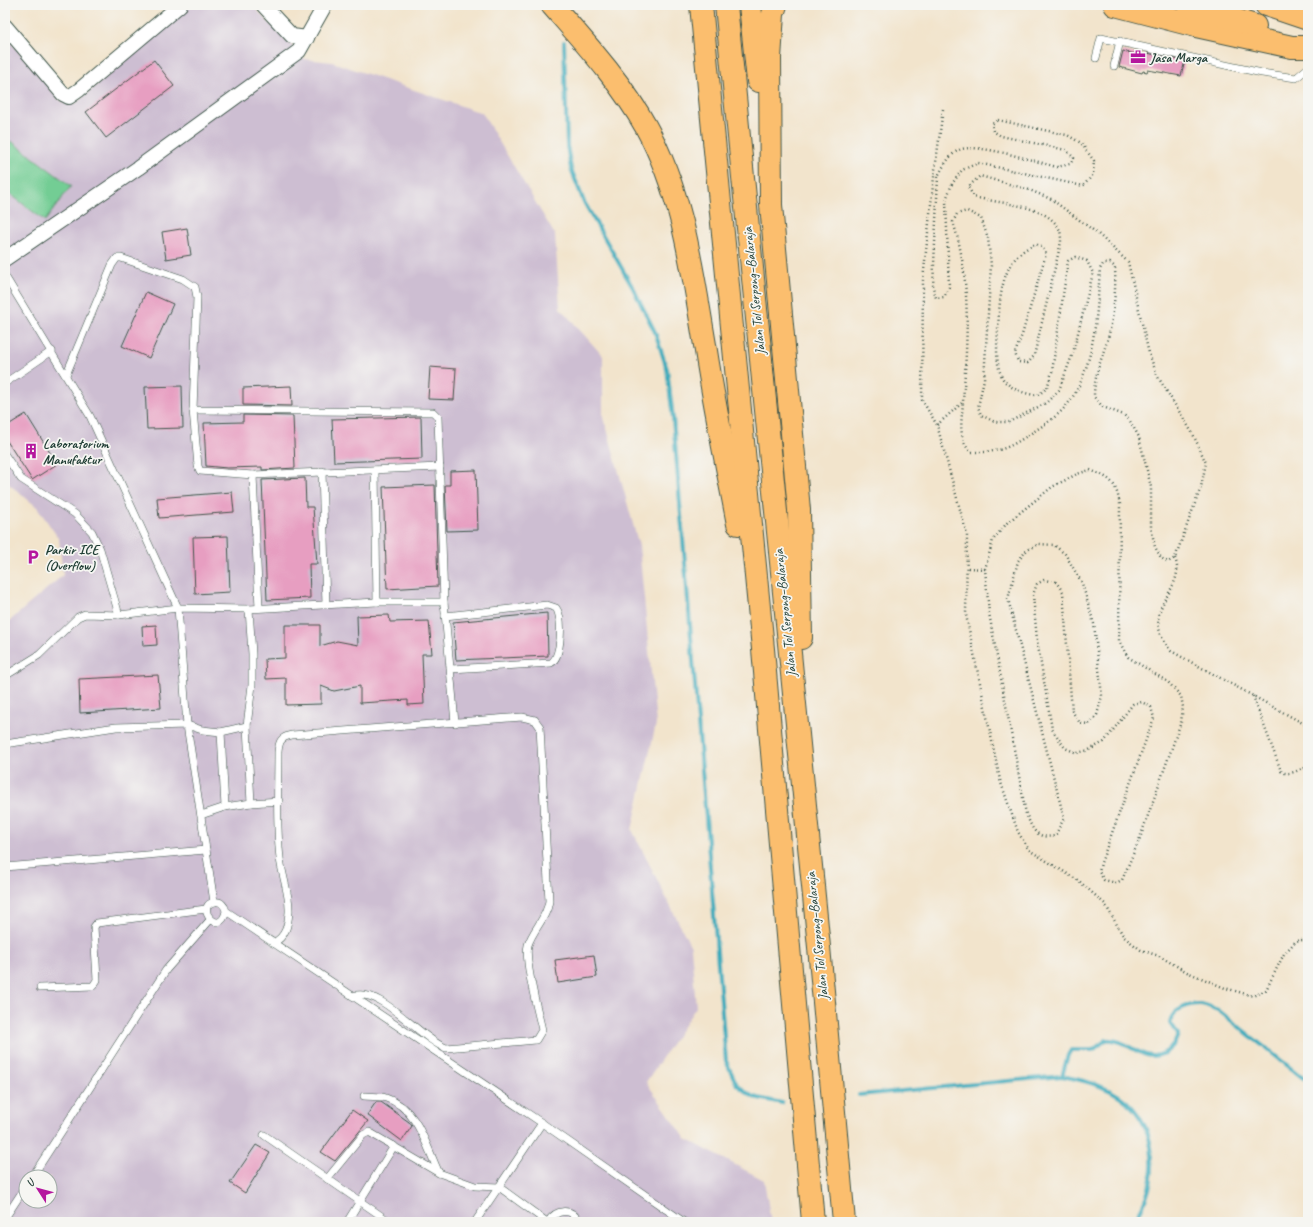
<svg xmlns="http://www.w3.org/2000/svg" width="1313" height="1227" font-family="Caveat,sans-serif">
  <rect width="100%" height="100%" fill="#f6f6f2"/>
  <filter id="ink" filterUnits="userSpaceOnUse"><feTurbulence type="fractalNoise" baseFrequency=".025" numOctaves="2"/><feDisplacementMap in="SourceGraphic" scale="8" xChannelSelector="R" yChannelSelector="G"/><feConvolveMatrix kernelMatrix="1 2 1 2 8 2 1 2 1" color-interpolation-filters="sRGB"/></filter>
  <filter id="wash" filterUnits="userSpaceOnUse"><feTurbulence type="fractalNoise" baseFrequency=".012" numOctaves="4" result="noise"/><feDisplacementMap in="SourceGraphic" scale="16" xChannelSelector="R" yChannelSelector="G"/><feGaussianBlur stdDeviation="0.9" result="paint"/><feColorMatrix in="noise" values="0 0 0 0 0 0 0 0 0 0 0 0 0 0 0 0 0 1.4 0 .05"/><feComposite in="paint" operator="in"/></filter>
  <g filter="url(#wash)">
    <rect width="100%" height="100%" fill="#f2e4cc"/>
    <path fill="#cdbed2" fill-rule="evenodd" d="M189,5H252L305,59L332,62L482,113L555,235L560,308L603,356V414L639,546L656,724L632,830L691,947L696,1007L646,1082L686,1139L764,1180L771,1222H5V625L63,575L59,539L37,507L5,481V35L60,100L67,104L76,103ZM26,1177H50V1201H26Z"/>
    <path fill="#73cd94" stroke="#498564" d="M11,141L71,186L45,221L5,190V149Z"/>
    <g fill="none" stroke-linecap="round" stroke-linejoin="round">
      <g stroke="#3eabbc" stroke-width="4">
        <path d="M564,42L567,146L571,169L584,202L633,288L655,332L667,369L673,418L726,1061L737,1085L753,1097L782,1103"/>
        <path d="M1062,1076L1068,1055L1071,1050H1093L1106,1040C1126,1037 1144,1065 1164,1053C1173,1047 1175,1044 1178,1034L1170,1022C1172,1010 1188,1004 1200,1004C1205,1004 1212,1008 1218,1010L1308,1082"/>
        <path d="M859,1095L1062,1076C1087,1081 1116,1088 1133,1108C1160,1139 1157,1190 1133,1222"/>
      </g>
    </g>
    <g id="blocks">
      <g fill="#e79ec1">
        <path d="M1123,51L1146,57L1147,53L1185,61L1181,76L1148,70L1147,72L1143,71L1142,73L1119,67Z"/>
        <path d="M154,60L174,86L106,138L86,112Z"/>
        <path d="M187,228L191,255L166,259L162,232Z"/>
        <path d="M146,292L173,304L149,358L122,346Z"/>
        <path d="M430,367L456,369L454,400L428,399Z"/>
        <path d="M182,386L183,428L147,429L145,387Z"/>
        <path d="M291,386L292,406L243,405V388Z"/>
        <path d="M26,414L57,464L32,480L5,438V427Z"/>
        <path d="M243,415L293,416L295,468L262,470V467L227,468L206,466L204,423L243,422Z"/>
        <path d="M421,417L422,459L334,462L332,419Z"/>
        <path d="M476,470L478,530L447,531L445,485H450V471Z"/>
        <path d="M305,478L306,507H313L317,564H309L310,598L267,600L262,480Z"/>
        <path d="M435,485L438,586L387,589L383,487Z"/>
        <path d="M232,492L234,512L159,518L157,498Z"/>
        <path d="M228,536L230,592L195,594L193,537Z"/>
        <path d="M547,613L548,656L456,660L453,622Z"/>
        <path d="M389,615L390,622L429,621L432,654H422L424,704L408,705V700L360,703V686L334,691L321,686V704L286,705V678L266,679L265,659L285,658V625H320V646L337,641L358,645L357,616Z"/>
        <path d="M156,625L157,645L143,646L142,626Z"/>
        <path d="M158,675L161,708L80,713L79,679Z"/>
        <path d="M594,955L597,977L558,983L555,960Z"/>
        <path d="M376,1102H381L409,1122L412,1126L402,1141L367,1115Z"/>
        <path d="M352,1110L368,1121L335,1161L321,1152Z"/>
        <path d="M256,1145L270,1153L245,1193L230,1183Z"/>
      </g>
    </g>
  </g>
  <g filter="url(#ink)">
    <use href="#blocks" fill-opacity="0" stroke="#3f564b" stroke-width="1"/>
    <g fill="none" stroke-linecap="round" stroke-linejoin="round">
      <g stroke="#3f564b" stroke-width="8">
        <g id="lane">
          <path d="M1096,58L1101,38L1262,73L1296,78L1308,68"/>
          <path d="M1114,66L1120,41"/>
          <path d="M5,276L90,416L178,608L187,725L214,902"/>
          <path d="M5,383L52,351"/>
          <path d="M193,410L198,466L200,471L253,475L259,608"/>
          <path d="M5,455L21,479L75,514L92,532L100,549L119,615"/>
          <path d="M375,470L377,602"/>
          <path d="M322,471L326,605"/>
          <path d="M253,475L440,467"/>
          <path d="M444,602L455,723"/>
          <path d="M445,616L547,605L556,608C563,617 562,657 551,663L451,669"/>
          <path d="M5,676L39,655L78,617L85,614L119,615L178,608L249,609L377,602H444L438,417L433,412L193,410L197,297L195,287L183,279L121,258H117L112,265L66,375"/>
          <path d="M221,732L225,807"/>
          <path d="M5,744L116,727L187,725L202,730L221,732L247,726"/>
          <path d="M251,803L279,801"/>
          <path d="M201,815L225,807L251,803L247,726L252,685V654L249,609"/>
          <path d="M5,867L206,850"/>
          <path d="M226,911C220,939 193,905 215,902C221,901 225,906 226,911L542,1123L684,1222"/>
          <path d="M273,943C286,937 288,925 289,912C290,895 282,876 280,858C276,823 278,787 278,752C279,741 281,737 292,735L522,717L535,720L540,727L549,901C547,918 533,929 528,945C524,961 538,1012 542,1030L536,1040L446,1048C420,1039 381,986 353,996"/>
          <path d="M40,988L93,986L97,980L94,927L97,923L206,909"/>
          <path d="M364,1096C372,1097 380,1096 386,1098C418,1108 426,1146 439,1173"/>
          <path d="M264,1135L390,1222"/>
          <path d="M32,1177L166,970L210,920"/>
          <path d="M327,1179L363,1135L369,1132L439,1173L475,1186L499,1187L547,1222"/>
          <path d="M5,1218L26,1186"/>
          <path d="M347,1222L394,1146"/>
          <path d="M475,1222L542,1123"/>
          <path d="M548,1222C556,1209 572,1207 579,1222"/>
        </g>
      </g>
      <g stroke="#3f564b" stroke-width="16">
        <g id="street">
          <path d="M263,5L292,36L307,38"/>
          <path d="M5,26L63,94L69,97L79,90L180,5"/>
          <path d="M5,259L138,168L299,51L325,5"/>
        </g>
      </g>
      <g stroke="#3f564b" stroke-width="24">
        <path id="primary" d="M1266,5L1308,19"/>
      </g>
      <g stroke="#3f564b" stroke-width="24">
        <g id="highway">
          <path d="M552,5C586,44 621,82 646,127C684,196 693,275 706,351C715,409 727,467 738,524"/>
          <path d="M701,5L763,649L813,1222"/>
          <path d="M726,5L819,947L844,1222"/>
          <path d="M750,5L758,81"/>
          <path d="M776,5L773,14L770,58L771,205L799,510L801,638"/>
          <path d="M1115,5L1196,26L1292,47H1308"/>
          <path d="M1188,5L1255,26"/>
        </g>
      </g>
      <g stroke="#3f564b" stroke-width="2.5" stroke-dasharray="1 3" stroke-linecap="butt">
        <path d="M943,109L933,185L923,280L922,400L937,425L967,535L966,615L1000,780L1018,832L1029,850L1079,881L1105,904L1124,937L1141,950L1159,956L1187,972L1225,988L1253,996L1266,990L1284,954L1296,941L1308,939"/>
        <path d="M998,120L1067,135L1081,143L1094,161L1093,175L1083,186L978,163L962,170L952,184L946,200L949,287L944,297L936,298L933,287L938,176C943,167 949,155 959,150C976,142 1037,162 1057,167L1070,164L1074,158L1066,150L1001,136L993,131L992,124Z"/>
        <path d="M937,425L963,402C967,342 972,280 953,222L957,214L967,211L981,218L988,238L991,265L984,379L978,407L981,415L995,422H1009L1046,403L1059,390L1073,353L1093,273L1087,261L1075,257L1068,261L1052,372L1047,388L1038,395C1027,395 1010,389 1003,379C995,364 997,346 998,330C1000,297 1000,258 1036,244L1043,248L1046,254L1022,335L1015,353L1018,362L1028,363L1034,356L1061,242C1061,238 1061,231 1058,227C1044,204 999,204 974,197L968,187L980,176L1027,189L1051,199L1097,233L1128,262L1149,354L1158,377L1193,434L1206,463L1201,487L1175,558L1168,562L1161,558L1155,547L1151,528V487L1139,437L1130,421L1124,415L1103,407L1094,397C1094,373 1103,357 1109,334C1114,313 1116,289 1115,267L1110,263L1103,264L1100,269C1097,311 1095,372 1066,406C1058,416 1044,425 1033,432C1009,448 1000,453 971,452C957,439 962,419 963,402"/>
        <path d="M1090,470C1112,479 1115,481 1120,504L1119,641L1128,657L1168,682L1181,696L1183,707L1181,722L1140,838L1122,880L1116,883L1104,880L1099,872L1101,863L1154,718L1151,707L1142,702L1133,704L1104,742L1089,750L1077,753L1065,748L1052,729L1037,640L1033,595L1037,584L1044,580L1056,582L1063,592L1072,711L1080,723L1089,724L1097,715L1102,696L1094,624L1082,583L1065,554L1054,545L1039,544L1027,550L1018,561L1008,599L1064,818L1055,836C1035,839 1033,829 1026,814L989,613L985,569L993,540L1007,523L1052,487L1077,474Z"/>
        <path d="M1175,558C1188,593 1135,606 1171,651L1308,726"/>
        <path d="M968,568L985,569"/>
        <path d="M1253,696L1281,771C1288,777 1299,769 1308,767"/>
      </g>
      <use href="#lane" stroke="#fff" stroke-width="7"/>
      <use href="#street" stroke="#fff" stroke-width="14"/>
      <use href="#primary" stroke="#fbbe6e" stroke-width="22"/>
      <use href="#highway" stroke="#fbbe6e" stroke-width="22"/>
    </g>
  </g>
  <defs>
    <g id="office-bare" transform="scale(1.2)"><path d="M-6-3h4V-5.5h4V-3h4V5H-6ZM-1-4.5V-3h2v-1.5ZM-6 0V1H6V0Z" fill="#b5179e" stroke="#f6f6f2" stroke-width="2.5" paint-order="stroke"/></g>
    <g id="building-bare" transform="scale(1.2)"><path d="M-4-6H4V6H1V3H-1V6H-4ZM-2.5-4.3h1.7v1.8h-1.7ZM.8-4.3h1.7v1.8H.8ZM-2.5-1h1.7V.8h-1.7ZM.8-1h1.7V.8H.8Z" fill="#b5179e" stroke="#f6f6f2" stroke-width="2.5" paint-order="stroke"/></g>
    <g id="parking-bare" transform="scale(1.2)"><path d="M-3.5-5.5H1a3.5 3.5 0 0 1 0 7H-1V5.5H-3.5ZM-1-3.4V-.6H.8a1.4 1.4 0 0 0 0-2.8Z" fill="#b5179e" stroke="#f6f6f2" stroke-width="2.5" paint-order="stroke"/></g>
  </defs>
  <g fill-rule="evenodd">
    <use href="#office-bare" x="1138" y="57"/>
    <use href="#building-bare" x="31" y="451"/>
    <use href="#parking-bare" x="33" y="557"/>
  </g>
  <g text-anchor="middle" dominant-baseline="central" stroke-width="3.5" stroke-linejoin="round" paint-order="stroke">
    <g font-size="14" font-weight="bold" fill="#1f3d34" stroke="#f6f6f2" text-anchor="start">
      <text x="1150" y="57">Jasa Marga</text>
      <text x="43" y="443">Laboratorium<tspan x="43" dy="16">Manufaktur</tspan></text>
      <text x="45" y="549">Parkir ICE<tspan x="45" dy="16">(Overflow)</tspan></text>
    </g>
    <g font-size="14" fill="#1f3d34" stroke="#f6f6f2">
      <text transform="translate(754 291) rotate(-96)">Jalan Tol Serpong–Balaraja</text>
      <text transform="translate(785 613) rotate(-96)">Jalan Tol Serpong–Balaraja</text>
      <text transform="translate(817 936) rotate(-96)">Jalan Tol Serpong–Balaraja</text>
    </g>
  </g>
  <rect width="1313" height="1227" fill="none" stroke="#f6f6f2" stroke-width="20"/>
  <g transform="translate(38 1189) rotate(306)"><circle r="19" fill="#f6f6f2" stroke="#a0aca6"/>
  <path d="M0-3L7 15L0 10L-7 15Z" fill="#b5179e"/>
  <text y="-6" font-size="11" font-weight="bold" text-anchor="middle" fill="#1f3d34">U</text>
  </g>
</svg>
